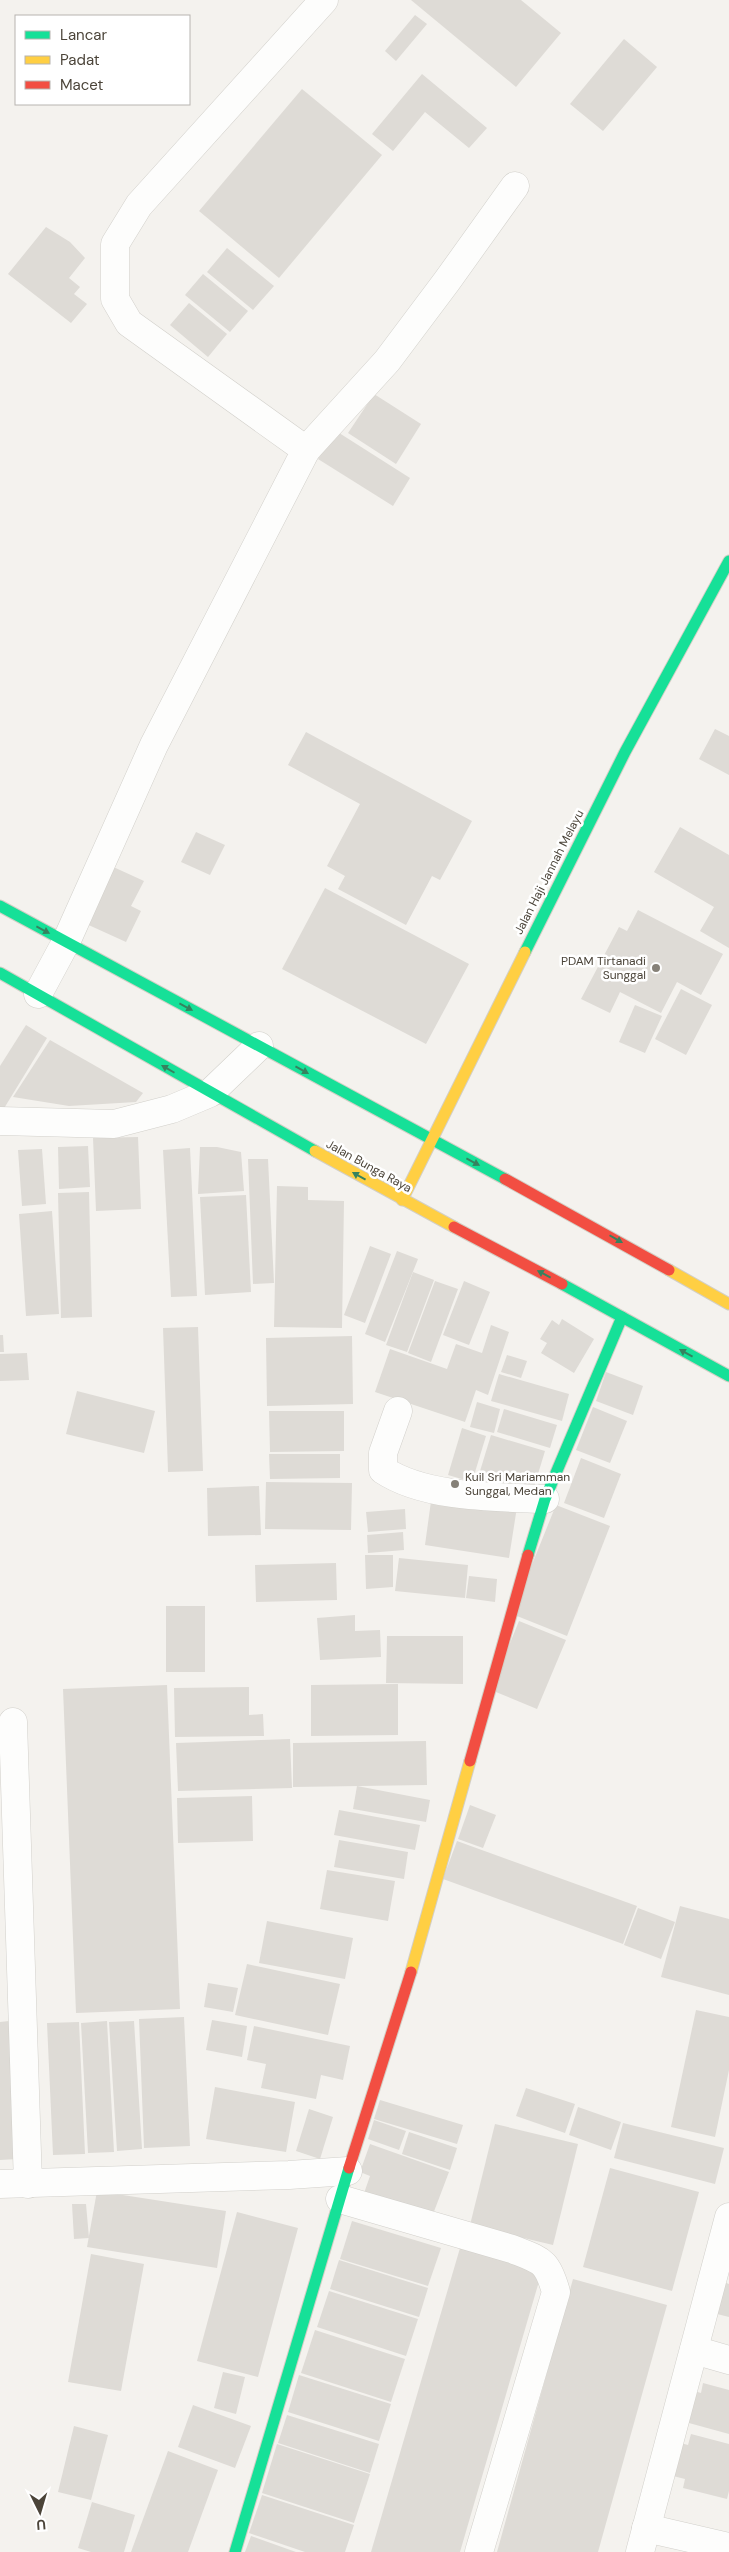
<svg xmlns="http://www.w3.org/2000/svg" width="729" height="2552" font-family="'DM Sans',sans-serif">
  <rect width="100%" height="100%" fill="#f4f2ee"/>
  <g fill="#dedbd6">
    <path d="M411,0H521L561,33L516,87Z"/>
    <path d="M415,15L427,24L396,61L385,51Z"/>
    <path d="M624,39L657,67L603,131L570,104Z"/>
    <path d="M422,74L487,128L469,148L425,112L393,151L372,134Z"/>
    <path d="M302,89L382,155L279,278L199,211Z"/>
    <path d="M46,227L70,242L85,258L69,278L80,287L74,294L87,304L71,323L8,274Z"/>
    <path d="M227,248L274,286L253,310L207,272Z"/>
    <path d="M203,274L248,311L230,332L185,295Z"/>
    <path d="M189,303L227,334L208,357L170,325Z"/>
    <path d="M374,394L421,424L396,464L348,433Z"/>
    <path d="M336,431L410,478L393,506L318,459Z"/>
    <path d="M715,729L729,736V775L699,759Z"/>
    <path d="M306,732L472,821L440,880L432,876L406,925L338,889L345,876L327,866L360,804L288,765Z"/>
    <path d="M680,827L729,855V948L700,931L714,907L654,872Z"/>
    <path d="M196,832L225,845L210,875L181,862Z"/>
    <path d="M109,865L144,881L131,906L141,911L126,942L82,922Z"/>
    <path d="M325,888L469,964L426,1044L282,969Z"/>
    <path d="M638,910L723,954L701,995L677,982L661,1013L620,992L610,1013L581,999L619,927L627,931Z"/>
    <path d="M681,989L712,1005L686,1055L655,1039Z"/>
    <path d="M635,1005L662,1016L645,1053L619,1042Z"/>
    <path d="M26,1025L47,1038L3,1110L0,1109V1066Z"/>
    <path d="M50,1040L143,1093L136,1102L69,1106L13,1097Z"/>
    <path d="M138,1137L141,1209L96,1211L93,1138Z"/>
    <path d="M88,1146L90,1187L59,1189L58,1147Z"/>
    <path d="M200,1147H217L241,1152L244,1191L198,1194Z"/>
    <path d="M190,1148L197,1296L171,1297L163,1150Z"/>
    <path d="M42,1149L46,1204L22,1206L18,1150Z"/>
    <path d="M248,1159H268L274,1283L253,1284Z"/>
    <path d="M277,1186L308,1187V1200L344,1201L342,1328L274,1327Z"/>
    <path d="M89,1192L92,1317L61,1318L58,1193Z"/>
    <path d="M246,1195L251,1292L205,1295L200,1197Z"/>
    <path d="M52,1211L59,1314L26,1316L19,1214Z"/>
    <path d="M370,1246L391,1254L365,1323L344,1315Z"/>
    <path d="M397,1251L418,1259L385,1342L365,1334Z"/>
    <path d="M413,1272L434,1280L407,1352L386,1345Z"/>
    <path d="M435,1281L458,1289L431,1362L408,1353Z"/>
    <path d="M464,1281L490,1292L469,1345L443,1335Z"/>
    <path d="M562,1319L594,1339L574,1373L541,1353L547,1343L540,1339L552,1320L559,1325Z"/>
    <path d="M491,1325L509,1332L488,1395L476,1390L465,1422L375,1392L390,1349L447,1369L456,1344L482,1353Z"/>
    <path d="M198,1327L203,1471L168,1472L163,1328Z"/>
    <path d="M0,1335H3L4,1352H0Z"/>
    <path d="M352,1336L353,1404L267,1406L266,1338Z"/>
    <path d="M27,1353L29,1380L0,1381V1354Z"/>
    <path d="M507,1355L527,1361L521,1378L501,1372Z"/>
    <path d="M606,1372L643,1386L633,1415L596,1401Z"/>
    <path d="M499,1374L569,1394L562,1421L491,1401Z"/>
    <path d="M77,1391L155,1411L144,1453L66,1434Z"/>
    <path d="M477,1402L500,1409L494,1433L470,1427Z"/>
    <path d="M593,1407L627,1421L610,1463L576,1450Z"/>
    <path d="M504,1409L557,1425L550,1448L497,1432Z"/>
    <path d="M269,1411H344V1451L270,1452Z"/>
    <path d="M462,1428L486,1436L472,1482L448,1475Z"/>
    <path d="M491,1435L545,1451L531,1497L477,1481Z"/>
    <path d="M269,1454H340V1478L270,1479Z"/>
    <path d="M581,1458L621,1474L604,1518L564,1503Z"/>
    <path d="M266,1482L352,1483L351,1530L265,1529Z"/>
    <path d="M259,1486L261,1535L208,1536L207,1488Z"/>
    <path d="M432,1494L517,1507L509,1558L425,1545Z"/>
    <path d="M556,1505L610,1526L567,1636L512,1614Z"/>
    <path d="M405,1509L406,1529L368,1532L366,1512Z"/>
    <path d="M403,1532L404,1550L368,1553L367,1535Z"/>
    <path d="M365,1555H393V1587L366,1589Z"/>
    <path d="M399,1558L468,1565L465,1598L395,1591Z"/>
    <path d="M336,1563L337,1600L256,1602L255,1565Z"/>
    <path d="M469,1576L497,1579L495,1602L466,1598Z"/>
    <rect x="166" y="1606" width="39" height="66"/>
    <path d="M355,1615V1631L380,1630L381,1657L320,1660L317,1618Z"/>
    <path d="M519,1621L566,1640L537,1709L491,1690Z"/>
    <path d="M387,1636H463V1684L386,1683Z"/>
    <path d="M398,1684V1735L311,1736V1685Z"/>
    <path d="M167,1685L180,2009L76,2013L63,1689Z"/>
    <path d="M249,1687V1715L263,1714L264,1736L175,1737L174,1688Z"/>
    <path d="M290,1739L292,1788L178,1791L176,1743Z"/>
    <path d="M426,1741L427,1785L293,1787V1743Z"/>
    <path d="M357,1786L430,1800L426,1822L353,1809Z"/>
    <path d="M252,1796L253,1841L178,1843L177,1798Z"/>
    <path d="M470,1805L496,1815L483,1848L458,1839Z"/>
    <path d="M339,1810L420,1825L415,1850L334,1835Z"/>
    <path d="M339,1840L408,1852L404,1879L334,1867Z"/>
    <path d="M457,1841L637,1906L623,1944L443,1879Z"/>
    <path d="M327,1870L395,1881L388,1921L320,1909Z"/>
    <path d="M680,1906L729,1919V1995L661,1977Z"/>
    <path d="M638,1908L675,1922L661,1959L624,1945Z"/>
    <path d="M267,1921L353,1938L345,1979L259,1963Z"/>
    <path d="M247,1964L340,1984L328,2035L235,2015Z"/>
    <path d="M208,1983L238,1988L233,2012L204,2007Z"/>
    <path d="M696,2010L729,2017V2070L715,2137L671,2127Z"/>
    <path d="M184,2017L190,2146L144,2148L139,2019Z"/>
    <path d="M212,2020L247,2026L242,2057L206,2050Z"/>
    <path d="M9,2021L17,2159L0,2160V2022Z"/>
    <path d="M107,2021L114,2152L88,2153L81,2023Z"/>
    <path d="M134,2021L142,2149L117,2151L109,2022Z"/>
    <path d="M79,2022L85,2154L53,2155L47,2023Z"/>
    <path d="M254,2026L350,2046L343,2080L321,2075L316,2099L261,2088L266,2064L247,2060Z"/>
    <path d="M215,2087L295,2102L286,2152L206,2139Z"/>
    <path d="M526,2088L575,2104L565,2133L516,2116Z"/>
    <path d="M380,2100L463,2125L457,2144L374,2119Z"/>
    <path d="M578,2107L621,2122L611,2150L569,2135Z"/>
    <path d="M309,2109L333,2117L320,2159L296,2151Z"/>
    <path d="M374,2120L406,2131L399,2150L368,2139Z"/>
    <path d="M623,2123L724,2148L715,2184L614,2158Z"/>
    <path d="M495,2124L578,2144L553,2245L470,2225Z"/>
    <path d="M409,2132L457,2148L450,2170L402,2154Z"/>
    <path d="M370,2144L449,2172L430,2222L362,2199L370,2176L360,2172Z"/>
    <path d="M610,2168L699,2192L672,2291L583,2267Z"/>
    <path d="M97,2191L226,2211L217,2268L87,2247Z"/>
    <path d="M72,2204H86L89,2238L74,2239Z"/>
    <path d="M237,2212L298,2228L258,2377L197,2361Z"/>
    <path d="M352,2221L441,2248L428,2286L340,2259Z"/>
    <path d="M460,2248L542,2271L460,2552H371Z"/>
    <path d="M91,2254L144,2264L121,2391L68,2382Z"/>
    <path d="M339,2260L428,2288L419,2317L330,2289Z"/>
    <path d="M573,2279L667,2305L598,2552H497Z"/>
    <path d="M721,2281L729,2284V2317L713,2313Z"/>
    <path d="M329,2291L418,2319L406,2356L317,2327Z"/>
    <path d="M315,2330L405,2359L391,2402L301,2373Z"/>
    <path d="M223,2372L245,2377L236,2414L214,2408Z"/>
    <path d="M299,2375L391,2404L379,2441L288,2412Z"/>
    <path d="M703,2383L729,2390V2434L678,2420L687,2389L701,2393Z"/>
    <path d="M193,2405L251,2426L235,2468L178,2447Z"/>
    <path d="M287,2415L379,2444L370,2473L278,2443Z"/>
    <path d="M74,2426L108,2435L91,2500L58,2492Z"/>
    <path d="M691,2434L729,2444V2491L727,2499L683,2488L685,2479L669,2475L677,2442L688,2445Z"/>
    <path d="M277,2444L370,2474L354,2523L262,2493Z"/>
    <path d="M168,2451L218,2470L188,2552H131Z"/>
    <path d="M262,2495L354,2525L345,2552H305L249,2533Z"/>
    <path d="M92,2502L135,2515L124,2552H91L78,2548Z"/>
    <path d="M251,2536L296,2552H245Z"/>
  </g>
  <g fill="none" stroke-linecap="round" stroke-linejoin="round">
    <g stroke="#d2d0cb" stroke-width="29">
      <g id="street">
        <path d="M306,450L387,361L447,281L515,186"/>
        <path d="M38,994L66,942L154,745L306,450L129,323L115,299V244L139,205L324,0"/>
        <path d="M0,1121L114,1124L172,1109L210,1093L259,1046"/>
        <path d="M398,1411L383,1453V1470C425,1498 496,1497 545,1499"/>
        <path d="M13,1722L28,2184"/>
        <path d="M0,2184L289,2175L348,2171"/>
        <path d="M340,2199L512,2249C542,2261 547,2260 556,2292L479,2552"/>
        <path d="M694,2350L729,2360"/>
        <path d="M646,2528L729,2547"/>
        <path d="M640,2552L729,2217"/>
      </g>
    </g>
    <g stroke="#d3cfc5" stroke-width="13">
      <g id="fast">
        <path d="M0,906L505,1179"/>
        <path d="M525,952L625,752L729,561"/>
        <path d="M0,973L315,1151"/>
        <path d="M562,1284L729,1376"/>
        <path d="M528,1555L545,1499L622,1317"/>
        <path d="M235,2552L349,2168"/>
      </g>
    </g>
    <g stroke="#d3cfc5" stroke-width="13">
      <g id="slow">
        <path d="M315,1151L454,1227"/>
        <path d="M402,1200L525,952"/>
        <path d="M669,1270L729,1304"/>
        <path d="M411,1972L470,1761"/>
      </g>
    </g>
    <g stroke="#d3cfc5" stroke-width="13">
      <g id="jam">
        <path d="M505,1179L669,1270"/>
        <path d="M454,1227L562,1284"/>
        <path d="M470,1761L528,1555"/>
        <path d="M349,2168L411,1972"/>
      </g>
    </g>
    <use href="#street" stroke="#fdfdfc" stroke-width="28"/>
    <use href="#fast" stroke="#16e098" stroke-width="11"/>
    <use href="#slow" stroke="#ffcf43" stroke-width="11"/>
    <use href="#jam" stroke="#f24e42" stroke-width="11"/>
  </g>
  <defs><path id="oneway-solid" d="M-6-.8H1V-3.2L6.5 0L1 3.2V.8H-6Z" transform="scale(1.25)"/></defs>
  <g fill="#36825f">
    <use href="#oneway-solid" transform="translate(43 930) rotate(28)"/>
    <use href="#oneway-solid" transform="translate(186 1007) rotate(28)"/>
    <use href="#oneway-solid" transform="translate(168 1069) rotate(-150)"/>
    <use href="#oneway-solid" transform="translate(302 1070) rotate(29)"/>
    <use href="#oneway-solid" transform="translate(473 1162) rotate(28)"/>
    <use href="#oneway-solid" transform="translate(359 1176) rotate(-151)"/>
    <use href="#oneway-solid" transform="translate(616 1239) rotate(30)"/>
    <use href="#oneway-solid" transform="translate(544 1274) rotate(-152)"/>
    <use href="#oneway-solid" transform="translate(686 1353) rotate(-151)"/>
  </g>
  <g fill="#868178" stroke="#fff" stroke-width="2">
    <circle cx="656" cy="968" r="5"/>
    <circle cx="455" cy="1484" r="5"/>
  </g>
  <g text-anchor="middle" dominant-baseline="central" stroke-width="5" stroke-linejoin="round" paint-order="stroke">
    <g font-size="12" fill="#4b4439" stroke="#fff">
      <text transform="translate(549 872) rotate(-63)">Jalan Haji Jannah Melayu</text>
      <text transform="translate(369 1166) rotate(29)">Jalan Bunga Raya</text>
    </g>
    <g font-size="12" fill="#4b4439" stroke="#fff" text-anchor="end">
      <text x="646" y="961">PDAM Tirtanadi<tspan x="646" dy="14">Sunggal</tspan></text>
      <text x="465" y="1477" text-anchor="start">Kuil Sri Mariamman<tspan x="465" dy="14">Sunggal, Medan</tspan></text>
    </g>
  </g>
  <rect x="15" y="15" width="175" height="90" fill="#ffffff" stroke="#b7b4b0"/>
  <rect x="25" y="31" width="25" height="8" fill="#16e098" stroke="#b7b4b0"/>
  <text x="60" y="40" font-size="15" fill="#4b4439">Lancar</text>
  <rect x="25" y="56" width="25" height="8" fill="#ffcf43" stroke="#b7b4b0"/>
  <text x="60" y="65" font-size="15" fill="#4b4439">Padat</text>
  <rect x="25" y="81" width="25" height="8" fill="#f24e42" stroke="#b7b4b0"/>
  <text x="60" y="90" font-size="15" fill="#4b4439">Macet</text>
  <g transform="translate(40 2512) rotate(175)" stroke="#ffffff" stroke-width="4" paint-order="stroke">
  <path d="M0-4L9 19L0 12L-9 19Z" fill="#4b4439"/>
  <text y="-8" font-size="14" font-weight="bold" text-anchor="middle" fill="#4b4439">U</text>
  </g>
</svg>
